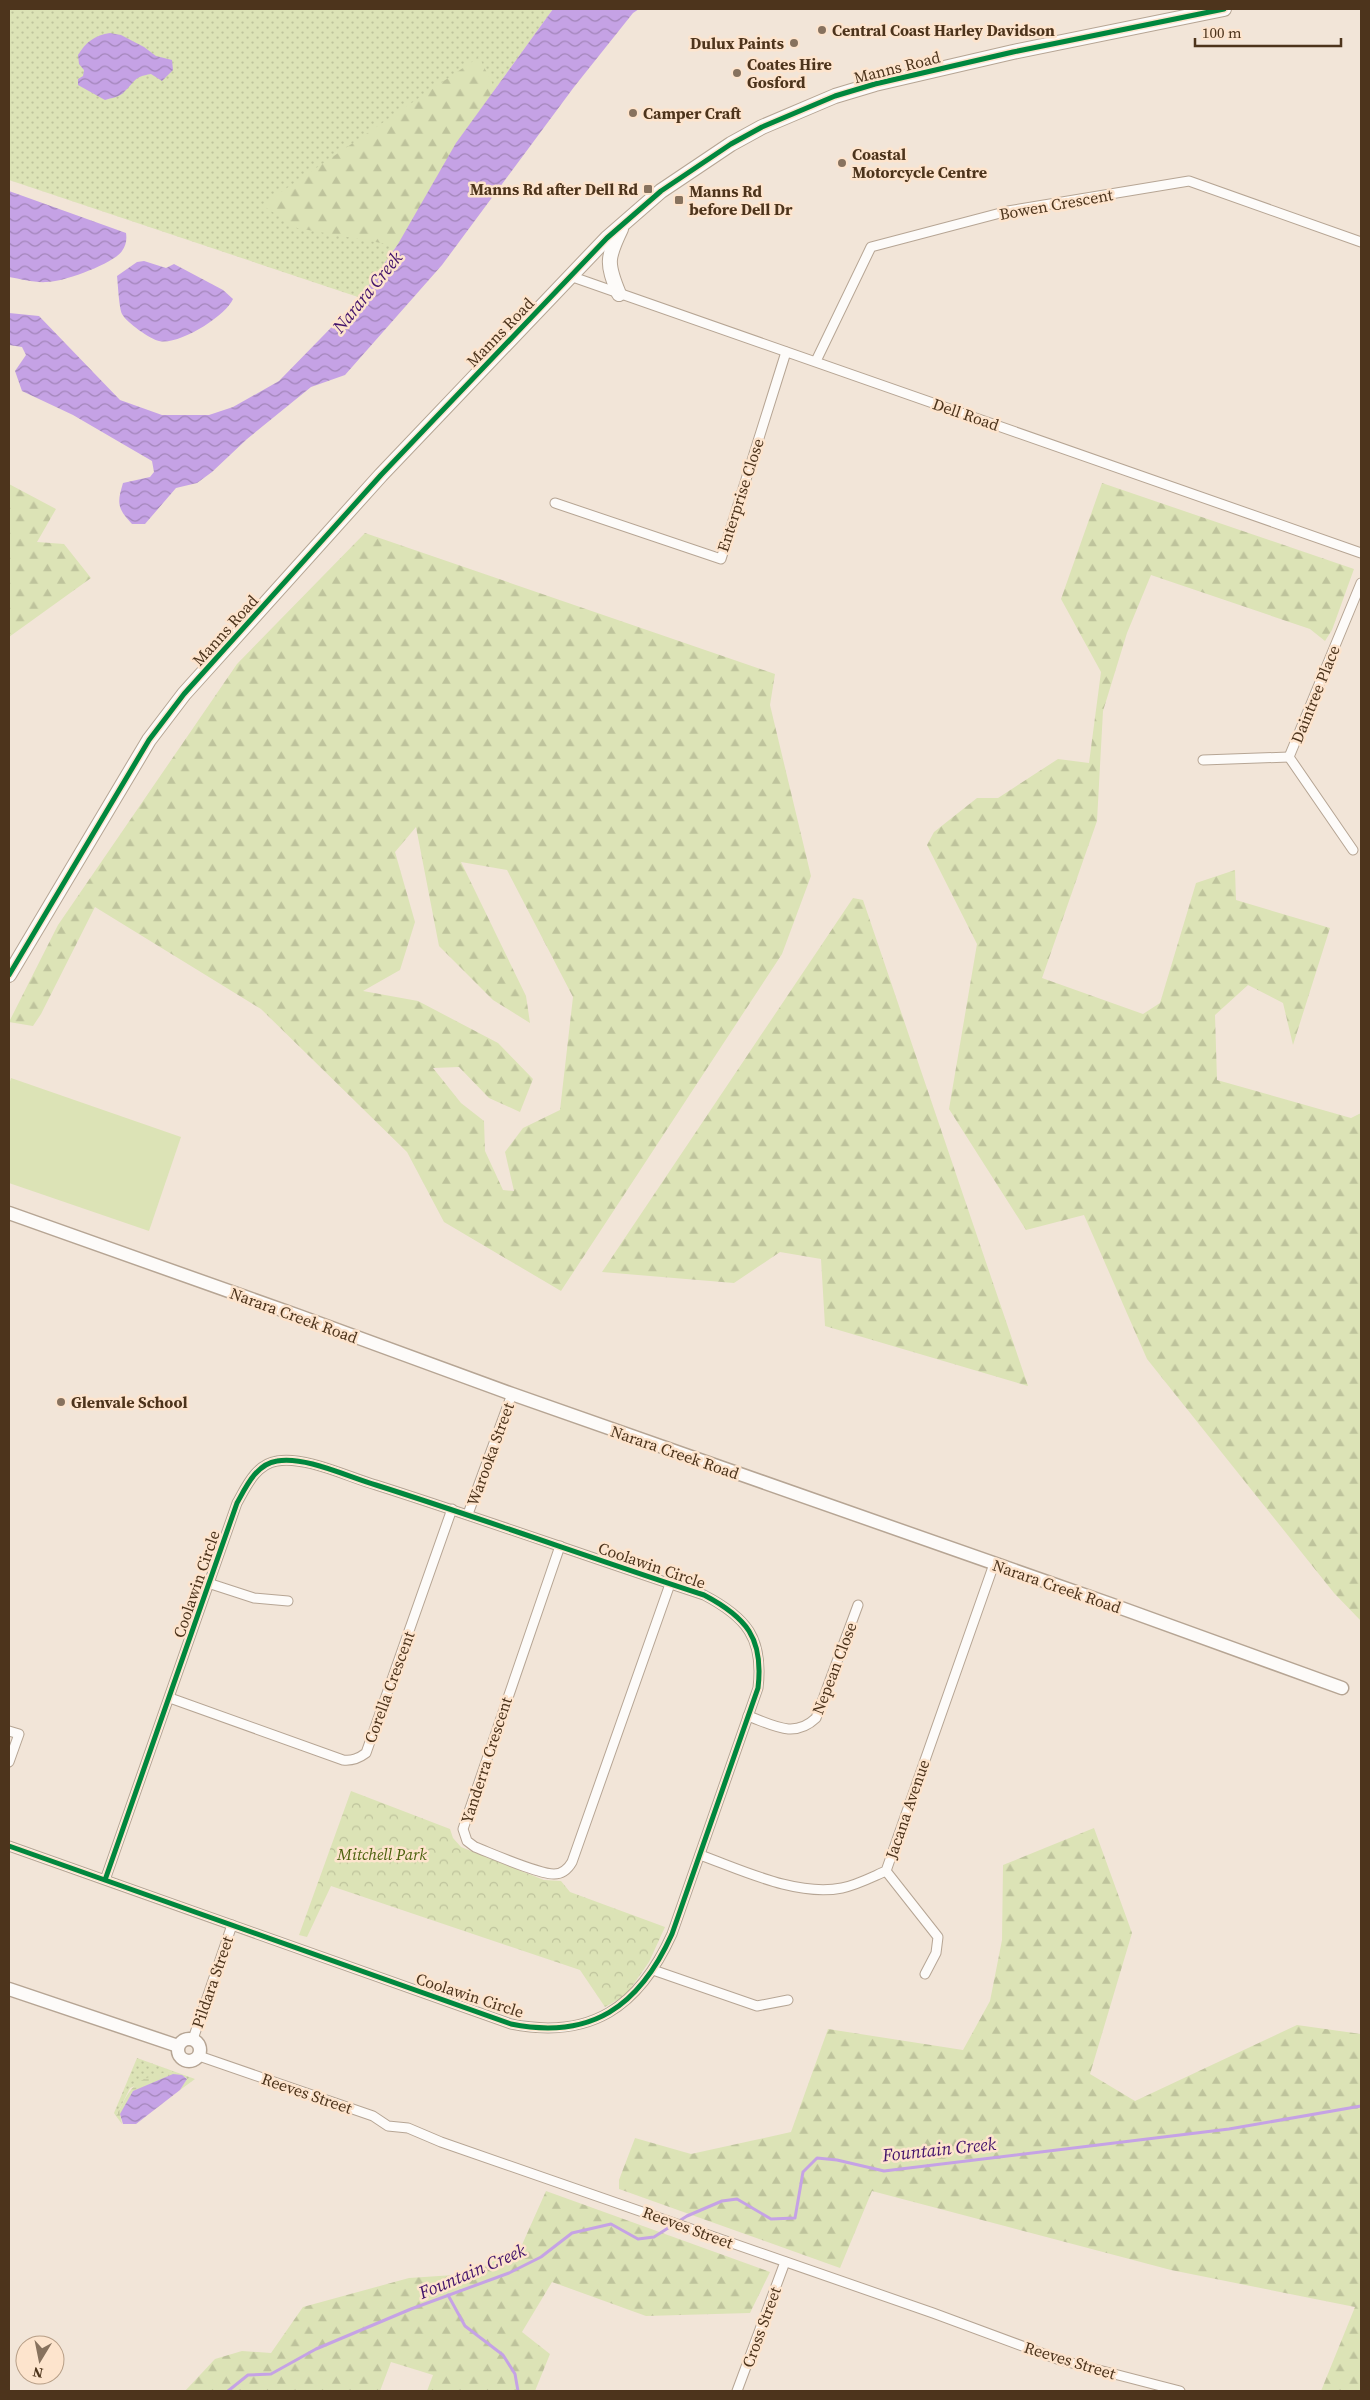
<svg xmlns="http://www.w3.org/2000/svg" width="1370" height="2400" font-family="'Source Serif 4',serif">
  <defs>
    <pattern id="grass-dots" width="8" height="8" patternUnits="userSpaceOnUse" patternTransform="scale(1.25)"><rect width="8" height="8" fill="#dce3b6"/><path d="M2 2h.1M6 6h.1" fill="none" stroke="#bec39c" stroke-width="1.8" stroke-linecap="round"/></pattern>
    <pattern id="forest-firs" width="22" height="20" patternUnits="userSpaceOnUse" patternTransform="scale(1.25)"><rect width="22" height="20" fill="#dce3b6"/><path d="M5 1l3.5 6h-7zM16 11l3.5 6h-7z" fill="#bec39c"/></pattern>
    <pattern id="wetland-marsh" width="20" height="14" patternUnits="userSpaceOnUse" patternTransform="scale(1.25)"><rect width="20" height="14" fill="#dce3b6"/><path d="M1 5h8M5 5V1M11 12h8M15 12V8" fill="none" stroke="#bec39c"/></pattern>
    <pattern id="park-crowns" width="20" height="18" patternUnits="userSpaceOnUse" patternTransform="scale(1.25)"><rect width="20" height="18" fill="#dce3b6"/><path d="M2 6a3 3 0 1 1 6 0M12 15a3 3 0 1 1 6 0" fill="none" stroke="#bec39c"/></pattern>
    <pattern id="water-waves" width="16" height="10" patternUnits="userSpaceOnUse" patternTransform="scale(1.25)"><rect width="16" height="10" fill="#c5a2e5"/><path d="M0 5q4-4 8 0t8 0" fill="none" stroke="#a285b9"/></pattern>
  </defs>
  <rect width="100%" height="100%" fill="#f2e5d8"/>
  <g fill="url(#grass-dots)">
    <path d="M9,9H553L456,143L398,244L361,298L9,180Z"/>
    <path d="M137,2058L195,2079L180,2090L187,2078L170,2071L130,2088L116,2116L114,2113Z"/>
  </g>
  <g fill="url(#forest-firs)" fill-rule="evenodd">
    <path d="M479,57L495,89L398,246L297,228L262,205Z"/>
    <path d="M1102,483L1354,569L1332,630L1325,641L1310,629L1151,575L1127,633L1103,711L1097,821L1042,978L1143,1014L1160,1003L1196,883L1235,870L1236,900L1330,928L1293,1045L1283,1003L1248,985L1215,1015L1217,1080L1351,1118L1361,1113V1621L1334,1593L1147,1359L1084,1215L1026,1230L949,1109L977,944L927,845L934,832L977,798H998L1058,759L1089,763L1101,672L1061,599Z"/>
    <path d="M9,484L56,509L37,542L64,544L91,578L9,637Z"/>
    <path d="M365,533L775,674L770,705L811,876L782,954L561,1291L444,1222L407,1152L261,1009L95,907L41,1014L33,1026L9,1022L58,925L237,664ZM416,827L439,946L493,1000L530,1023L526,996L461,862L507,870L573,997L560,1110L523,1128L505,1152L514,1191L503,1190L485,1151L484,1121L461,1103L433,1068L459,1067L489,1098L520,1112L533,1079L498,1043L418,1001L363,991L400,970L415,922L395,852Z"/>
    <path d="M853,898L863,900L1028,1386L825,1326L821,1259L780,1252L734,1283L602,1272Z"/>
    <path d="M1094,1828L1132,1933L1090,2074L1135,2101L1297,2025L1361,2034V2391H1261H1321L1355,2307L1171,2270L872,2191L840,2268L619,2189V2180L635,2138L691,2154L791,2132L828,2029L963,2050L990,2001L1002,1940L1003,1865Z"/>
    <path d="M546,2191L770,2272L750,2313L646,2316L552,2282L522,2332L550,2354L535,2391H427L433,2375L391,2362L380,2391H185L215,2359L242,2351L271,2353L303,2307L409,2278L469,2274L521,2247Z"/>
  </g>
  <path fill="url(#wetland-marsh)" d="M170,2071L182,2075L187,2079L182,2075L120,2114L122,2124L116,2116C133,2083 134,2080 170,2071Z"/>
  <path fill="url(#park-crowns)" d="M351,1791L450,1829L453,1838L461,1847L544,1880L561,1881L570,1892L665,1927L649,1962L626,1995L605,2007L580,1970L331,1886L307,1937L299,1935Z"/>
  <g fill="#dce3b6">
    <path d="M11,1078L181,1137L149,1231L9,1183V1085Z"/>
    <path d="M360,1847L377,1849L374,1870L357,1867Z"/>
  </g>
  <g fill="url(#water-waves)">
    <path d="M553,9H639L633,13L574,87L442,265L345,375L311,387L247,439L212,472L197,483L176,488L145,524H132C117,508 117,503 123,483L150,477L154,472L152,461L73,415L22,391L15,371L26,355L22,347L9,345V313L39,316L120,400L162,415H209L233,407L279,381L361,297L398,244L456,143Z"/>
    <path d="M110,33L121,35L144,47L156,56L172,60L173,70L162,81L151,74C133,77 136,81 124,92C120,97 111,98 105,100L78,85V79L83,76L84,70L79,64L78,55C86,42 95,35 110,33Z"/>
    <path d="M9,191L126,233C127,240 126,245 122,251C113,264 63,282 47,282C35,283 21,279 9,277Z"/>
    <path d="M144,261L166,268L174,264L223,290L233,299C226,316 178,346 159,341C150,339 127,323 122,314C119,307 118,285 117,276L137,262Z"/>
    <path d="M173,2074L182,2075L187,2079L180,2090L136,2124H123L120,2114L133,2091Z"/>
  </g>
  <g fill="none" stroke-linecap="round" stroke-linejoin="round">
    <g stroke="#c5a2e5" stroke-width="3">
      <path d="M448,2295L465,2326L503,2355L515,2374L518,2391"/>
      <path d="M228,2391L248,2375L271,2374L316,2349L411,2309L509,2273L541,2257L572,2233L611,2224L638,2239L654,2237L687,2216L722,2201L737,2199L771,2219L795,2218L803,2172L817,2158L837,2160L884,2171L1229,2129L1361,2106"/>
    </g>
    <g stroke="#b6a594" stroke-width="11">
      <g id="street">
        <path d="M570,276L1361,553"/>
        <path d="M816,361L871,247L1008,211L1189,181L1361,242"/>
        <path d="M555,503L721,559L786,352"/>
        <path d="M1203,760L1289,757"/>
        <path d="M1353,850L1289,757L1361,583"/>
        <path d="M468,1514L512,1394"/>
        <path d="M560,1546L463,1829L467,1841L475,1847C493,1854 538,1874 554,1874C563,1874 568,1869 572,1862L670,1584"/>
        <path d="M211,1584L254,1598L288,1601"/>
        <path d="M170,1698L343,1760C352,1761 358,1759 366,1753L452,1509"/>
        <path d="M748,1716C773,1725 794,1739 816,1718L858,1605"/>
        <path d="M9,1731L19,1734L9,1762"/>
        <path d="M9,1846L511,2024C591,2040 639,2007 672,1934L758,1688C764,1638 746,1617 704,1595C594,1559 486,1520 376,1485C348,1477 306,1456 277,1461C256,1464 246,1487 237,1503L105,1880"/>
        <path d="M700,1855C742,1870 797,1897 842,1888C857,1885 872,1877 886,1871L994,1564"/>
        <path d="M886,1871L938,1937L936,1953L925,1974"/>
        <path d="M653,1970L757,2006L788,2000"/>
        <path d="M193,2039L232,1925"/>
        <path d="M199,2056L373,2116L388,2126L408,2128L441,2142L933,2313L1060,2360L1180,2391"/>
        <path d="M737,2391L785,2262"/>
      </g>
    </g>
    <g stroke="#b6a594" stroke-width="15">
      <g id="secondary">
        <path d="M9,1213L299,1316L512,1394L1110,1604L1342,1688"/>
        <path d="M9,1989L178,2046"/>
        <circle cx="189" cy="2050" r="11"/>
      </g>
    </g>
    <g stroke="#b6a594" stroke-width="16">
      <g id="primary">
        <path d="M619,294C606,263 607,258 621,229"/>
        <path d="M9,975L149,740L184,694L381,475L607,238L661,191L731,144L762,127L835,96L875,84L1013,52L1224,9"/>
      </g>
    </g>
    <use href="#street" stroke="#fdfbf9" stroke-width="9"/>
    <use href="#secondary" stroke="#fdfbf9" stroke-width="12"/>
    <use href="#primary" stroke="#fdfbf9" stroke-width="14"/>
    <g stroke="#fde4cd" stroke-width="8">
      <g id="cycleway">
        <path d="M9,975L149,740L184,694L381,475L607,238L661,191L731,144L762,127L835,96L875,84L1013,52L1224,9"/>
        <path d="M9,1846L511,2024C591,2040 639,2007 672,1934L758,1688C764,1638 746,1617 704,1595C594,1559 486,1520 376,1485C348,1477 306,1456 277,1461C256,1464 246,1487 237,1503L105,1880"/>
      </g>
    </g>
    <use href="#cycleway" stroke="#00873e" stroke-width="5"/>
  </g>
  <g fill="#87725e" stroke="#fde4cd" stroke-width="2">
    <circle cx="822" cy="30" r="5"/>
    <circle cx="794" cy="43" r="5"/>
    <circle cx="737" cy="73" r="5"/>
    <circle cx="633" cy="113" r="5"/>
    <circle cx="842" cy="163" r="5"/>
    <rect x="643" y="184" width="10" height="10" rx="2.5"/>
    <rect x="674" y="195" width="10" height="10" rx="2.5"/>
    <circle cx="61" cy="1402" r="5"/>
  </g>
  <g text-anchor="middle" dominant-baseline="central" stroke-width="5" stroke-linejoin="round" paint-order="stroke">
    <g font-size="16" font-weight="bold" fill="#4d341c" stroke="#fde4cd" text-anchor="start">
      <text x="832" y="30">Central Coast Harley Davidson</text>
      <text x="784" y="43" text-anchor="end">Dulux Paints</text>
      <text x="747" y="64">Coates Hire<tspan x="747" dy="18">Gosford</tspan></text>
      <text x="643" y="113">Camper Craft</text>
      <text x="852" y="154">Coastal<tspan x="852" dy="18">Motorcycle Centre</tspan></text>
      <text x="638" y="189" text-anchor="end">Manns Rd after Dell Rd</text>
      <text x="689" y="191">Manns Rd<tspan x="689" dy="18">before Dell Dr</tspan></text>
      <text x="71" y="1402">Glenvale School</text>
    </g>
    <g font-size="16" fill="#4d341c" stroke="#fde4cd">
      <text transform="translate(897 67) rotate(-14)">Manns Road</text>
      <text transform="translate(1056 204) rotate(-10)">Bowen Crescent</text>
      <text transform="translate(500 332) rotate(-46)">Manns Road</text>
      <text transform="translate(966 414) rotate(19)">Dell Road</text>
      <text transform="translate(740 495) rotate(-72)">Enterprise Close</text>
      <text transform="translate(225 630) rotate(-48)">Manns Road</text>
      <text transform="translate(1315 694) rotate(-68)">Daintree Place</text>
      <text transform="translate(294 1315) rotate(20)">Narara Creek Road</text>
      <text transform="translate(675 1452) rotate(19)">Narara Creek Road</text>
      <text transform="translate(490 1454) rotate(-70)">Warooka Street</text>
      <text transform="translate(652 1565) rotate(19)">Coolawin Circle</text>
      <text transform="translate(196 1584) rotate(-71)">Coolawin Circle</text>
      <text transform="translate(1057 1586) rotate(19)">Narara Creek Road</text>
      <text transform="translate(834 1668) rotate(-69)">Nepean Close</text>
      <text transform="translate(389 1687) rotate(-70)">Corella Crescent</text>
      <text transform="translate(486 1760) rotate(-72)">Yanderra Crescent</text>
      <text transform="translate(907 1809) rotate(-71)">Jacana Avenue</text>
      <text transform="translate(212 1982) rotate(-71)">Pildara Street</text>
      <text transform="translate(470 1995) rotate(18)">Coolawin Circle</text>
      <text transform="translate(307 2093) rotate(19)">Reeves Street</text>
      <text transform="translate(688 2227) rotate(20)">Reeves Street</text>
      <text transform="translate(761 2327) rotate(-70)">Cross Street</text>
      <text transform="translate(1070 2360) rotate(17)">Reeves Street</text>
    </g>
    <g font-size="16" font-style="italic" fill="#4c610d" stroke="#fde4cd">
      <text x="382" y="1854">Mitchell Park</text>
    </g>
    <g font-size="18" font-style="italic" fill="#42126b" stroke="#fde4cd">
      <text transform="translate(367 292) rotate(-51)">Narara Creek</text>
      <text transform="translate(939 2149) rotate(-6)">Fountain Creek</text>
      <text transform="translate(472 2271) rotate(-23)">Fountain Creek</text>
    </g>
  </g>
  <rect width="1370" height="2400" fill="none" stroke="#4d341c" stroke-width="20"/>
  <g transform="translate(40 2360) rotate(190)"><circle r="24" fill="#fde4cd" stroke="#b79e86"/>
  <path d="M0-4L9 19L0 12L-9 19Z" fill="#87725e"/>
  <text y="-8" font-size="14" font-weight="bold" text-anchor="middle" fill="#4d341c">N</text>
  </g>
  <path d="M1195 38v8h146v-8" fill="none" stroke="#4d341c" stroke-width="2.5"/>
  <text x="1202" y="38" font-size="15" fill="#4d341c" stroke="#fde4cd" stroke-width="4" paint-order="stroke">100 m</text>
</svg>
